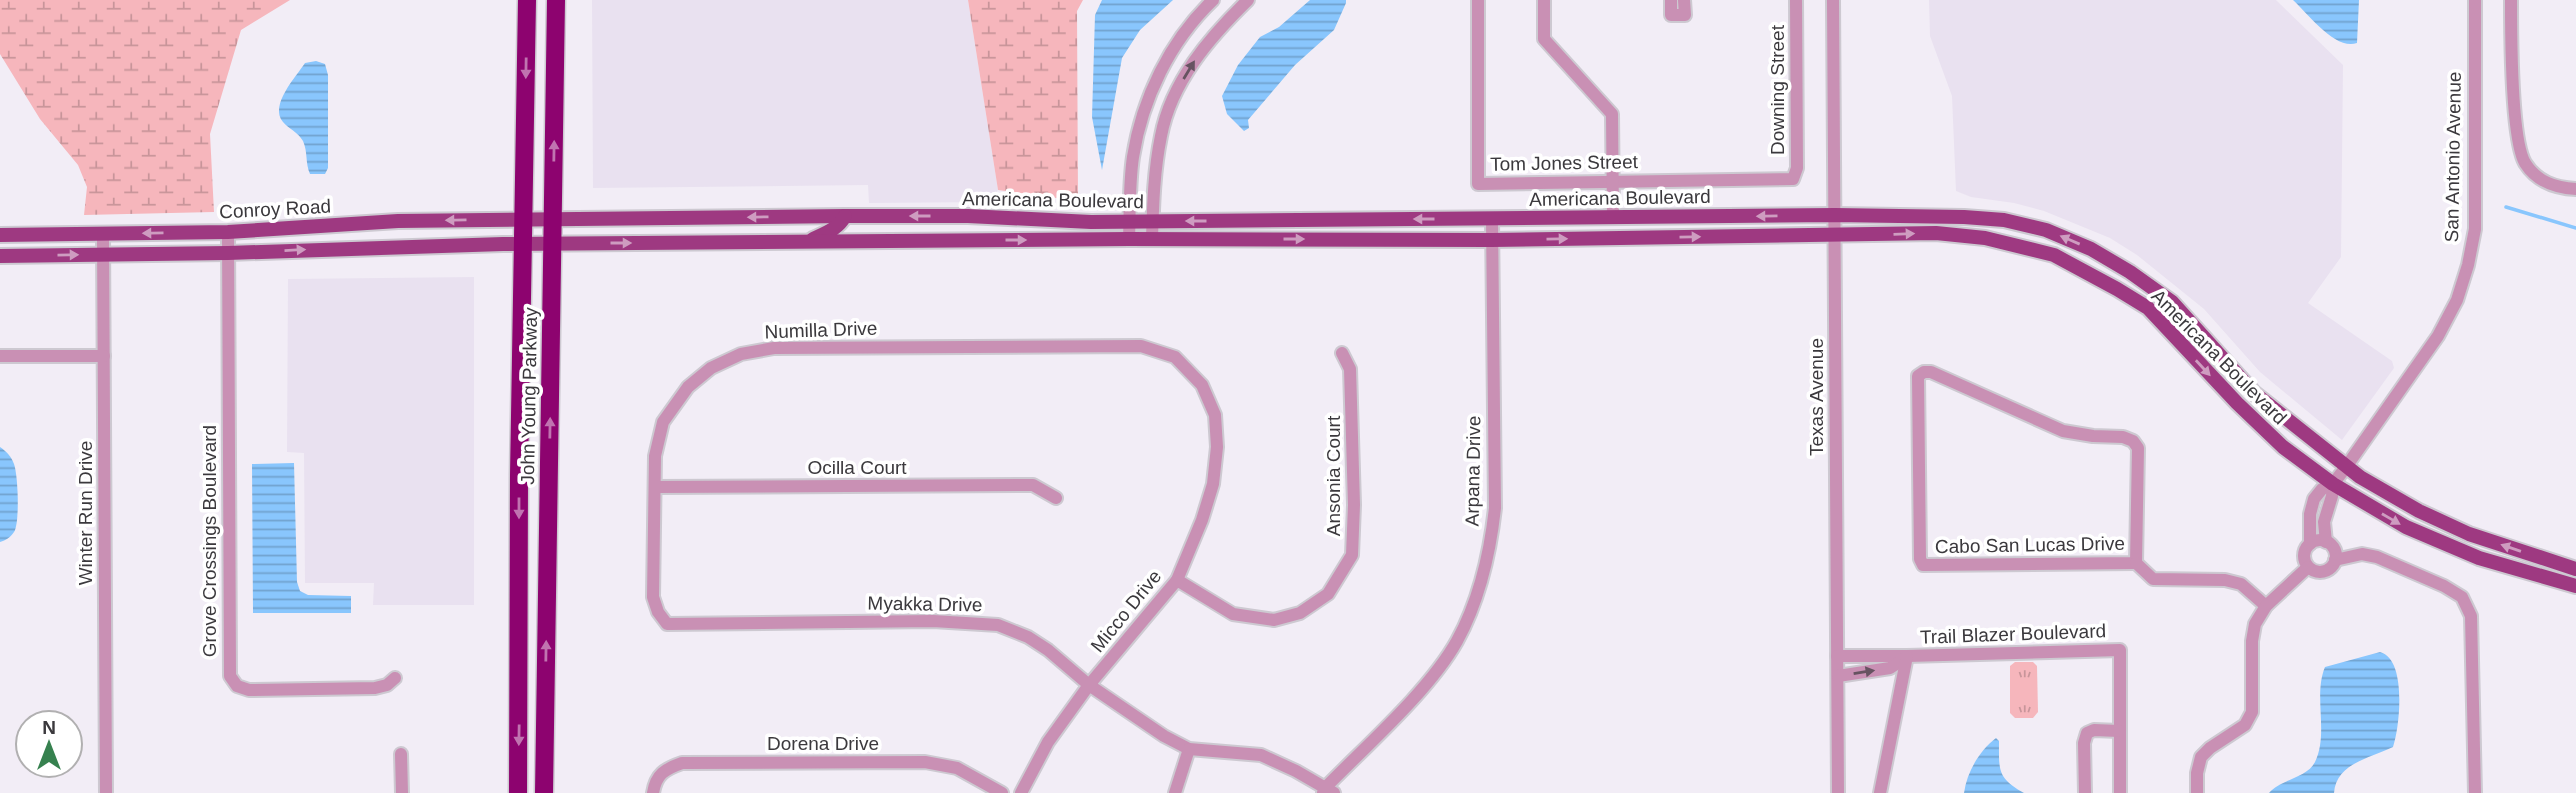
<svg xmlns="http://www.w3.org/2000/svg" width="2576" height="793" font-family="Arial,sans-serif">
  <defs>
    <pattern id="wetland-marsh" width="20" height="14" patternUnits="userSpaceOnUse" patternTransform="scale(1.75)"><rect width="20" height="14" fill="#f6b6bc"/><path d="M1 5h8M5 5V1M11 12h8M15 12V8" fill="none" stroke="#c8959a"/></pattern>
    <pattern id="park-tufts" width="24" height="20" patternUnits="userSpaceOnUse" patternTransform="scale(1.75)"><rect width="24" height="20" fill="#f6b6bc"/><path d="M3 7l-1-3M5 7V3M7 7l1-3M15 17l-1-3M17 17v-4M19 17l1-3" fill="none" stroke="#c8959a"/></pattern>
    <pattern id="water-rules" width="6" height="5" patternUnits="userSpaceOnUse" patternTransform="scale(1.75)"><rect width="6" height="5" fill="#89c6fd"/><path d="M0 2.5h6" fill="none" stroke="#71a2ce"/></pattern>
  </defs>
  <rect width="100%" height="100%" fill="#f2edf6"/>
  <g fill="#e9e1f0">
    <path d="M592,0H968L998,190L987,202L869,203L868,185L593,188Z"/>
    <path d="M1929,0H2276L2343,65L2341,257L2308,303L2392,361L2394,368L2342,440L2260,372L2204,309L2137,255L2110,238L2044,211L2014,203L1971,197L1956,191L1952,96L1930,36Z"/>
    <path d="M474,277V605H373L374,583H305L304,453L287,452L288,279Z"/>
  </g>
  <g fill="url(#wetland-marsh)">
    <path d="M0,0H290L241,30L210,134L214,212L84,215L87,187L78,165L40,119L0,54Z"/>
    <path d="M968,0H1083L1077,11L1078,201L998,190Z"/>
  </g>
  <path fill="url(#park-tufts)" d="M2015,662H2033L2037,666L2038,712L2033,718H2015L2010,713V666Z"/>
  <g fill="url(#water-rules)">
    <path d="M1102,0H1173L1140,30L1122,58L1102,170L1092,117L1095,15Z"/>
    <path d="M1310,0H1346V3L1334,30L1295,65L1248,120L1249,128L1244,131L1227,114L1222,96L1238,65L1260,37L1279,27Z"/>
    <path d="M2293,0H2359L2357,43C2336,51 2308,14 2293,0Z"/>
    <path d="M316,61L325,64L328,75V168L325,174H310C305,163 308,152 303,141C298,132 289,129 283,122C269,105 296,77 305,63Z"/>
    <path d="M0,447C7,452 11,456 14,464C18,475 20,523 14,532C10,538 6,540 0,542Z"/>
    <path d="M294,463L297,582L300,591L308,595L351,596V613H253L252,464Z"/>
    <path d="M2380,652C2407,659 2400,726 2393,747C2371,758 2336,763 2334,793H2269C2281,779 2307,778 2315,762C2329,733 2313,696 2325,667Z"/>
    <path d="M1996,738L1999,741C1999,770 1997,778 2024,793H1964C1967,772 1979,751 1996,738Z"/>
  </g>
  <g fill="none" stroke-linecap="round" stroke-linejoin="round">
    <path stroke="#89c6fd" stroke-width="3.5" d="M2506,207L2576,228"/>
    <g stroke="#cdc9d1" stroke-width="16">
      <g id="minor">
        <path d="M1478,0V184L1793,179L1797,168L1796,0"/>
        <path d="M1544,0V39L1612,114L1613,218"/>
        <path d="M1671,0V15H1685L1684,0"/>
        <path d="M1833,0L1838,793"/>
        <path d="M2511,0C2511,33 2511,139 2525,163C2537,182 2555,188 2576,189"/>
        <path d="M228,232L230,676L237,686L249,690L375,688L387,685L395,678"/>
        <path d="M103,234L106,793"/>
        <path d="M1129,239C1130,212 1129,184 1133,157C1142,99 1170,41 1213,0"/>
        <path d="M1152,239C1153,204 1154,170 1161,136C1171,82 1210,37 1248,0"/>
        <path d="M0,356H104"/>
        <path d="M1924,372H1931L2063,431L2093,436L2123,437L2133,441L2138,448L2136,563L1923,565L1920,559L1918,376Z"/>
        <path d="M655,487L1033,485L1056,498"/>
        <circle cx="2320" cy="556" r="16"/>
        <path d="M2326,542L2324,522L2332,496L2333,484"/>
        <path d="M2310,544V514L2314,499L2322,489L2333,484L2346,467L2438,336L2457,300L2468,265L2475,229V0"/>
        <path d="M2335,560L2362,554L2377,557L2444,586L2462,597L2471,616L2475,793"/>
        <path d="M2136,563L2153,579L2225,580L2241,584L2266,606"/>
        <path d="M1177,580L1233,614L1274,620L1300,613L1328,594L1352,555L1354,505L1350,369L1342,353"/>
        <path d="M1837,656H1907L2120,650V793"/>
        <path d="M1838,676L1890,668L1907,657"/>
        <path d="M401,754L402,793"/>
        <path d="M653,793C656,774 665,769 682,763L925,762L957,768L1002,793"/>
        <path d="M1021,793L1048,742L1089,685L1177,580L1202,520L1213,484L1217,447L1215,415L1202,385L1175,357L1141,346L774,348L741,354L711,368L688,387L663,422L655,456L653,597L658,612L667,624L933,621L998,625L1028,637L1048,650L1089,685L1164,736L1189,749L1261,755L1296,771L1334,793"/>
        <path d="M1175,793L1189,749"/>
        <path d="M1323,793L1325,788C1366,746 1429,691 1457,641C1479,601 1490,553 1495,508L1492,219"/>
        <path d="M1880,793L1907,656"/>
        <path d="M2085,793L2084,743L2087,733L2094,730L2119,731"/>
        <path d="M2197,793V773L2201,757L2210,748L2245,725L2252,712V641L2255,624L2266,606L2308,567"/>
      </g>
    </g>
    <g stroke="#cdc9d1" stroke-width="18">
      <g id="major">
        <path d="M0,235L228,232L398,221L845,216H968L1091,222L1835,215L1964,217L2004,220L2046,230L2091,249L2130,272L2172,302L2254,393L2360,477L2419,511L2469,534L2576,569"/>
        <path d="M813,239C826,233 838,229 845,216"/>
        <path d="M0,256L228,253L503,244L1129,239L1492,240L1936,233L1985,238L2054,255L2117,289L2148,308L2237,403L2283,447L2333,484L2406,527L2479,558L2576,586"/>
      </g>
    </g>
    <g stroke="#cdc9d1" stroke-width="21">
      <g id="highway">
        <path d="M518,793L519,475L527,0"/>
        <path d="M544,793L556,0"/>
      </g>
    </g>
    <use href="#minor" stroke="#c990b4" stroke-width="12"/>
    <use href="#major" stroke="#9e3981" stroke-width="14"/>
    <use href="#highway" stroke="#8d036f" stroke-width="18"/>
  </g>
  <defs><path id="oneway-solid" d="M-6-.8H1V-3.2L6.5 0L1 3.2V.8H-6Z" transform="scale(1.75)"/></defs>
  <g fill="#c074b0">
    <use href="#oneway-solid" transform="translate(526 68) rotate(91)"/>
    <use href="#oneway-solid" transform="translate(554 151) rotate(-89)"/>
    <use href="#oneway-solid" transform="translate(550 428) rotate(-89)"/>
    <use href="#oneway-solid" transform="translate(519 508) rotate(90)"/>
    <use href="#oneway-solid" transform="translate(546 651) rotate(-89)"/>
    <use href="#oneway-solid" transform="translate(519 735) rotate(91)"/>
  </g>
  <g fill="#665361">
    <use href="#oneway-solid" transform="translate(1189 70) rotate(-59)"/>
    <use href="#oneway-solid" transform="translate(1864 672) rotate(-9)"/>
  </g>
  <g fill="#ce9cc0">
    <use href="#oneway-solid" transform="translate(920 216) rotate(-180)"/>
    <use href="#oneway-solid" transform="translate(1767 216) rotate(179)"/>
    <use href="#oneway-solid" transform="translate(758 217) rotate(179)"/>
    <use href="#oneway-solid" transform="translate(1424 219) rotate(180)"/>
    <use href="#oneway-solid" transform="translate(456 220) rotate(179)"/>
    <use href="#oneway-solid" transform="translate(1196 221) rotate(180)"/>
    <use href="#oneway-solid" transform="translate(153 233) rotate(179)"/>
    <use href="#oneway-solid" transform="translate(1904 234) rotate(-2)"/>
    <use href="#oneway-solid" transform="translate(1690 237) rotate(-1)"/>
    <use href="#oneway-solid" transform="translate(1294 239)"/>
    <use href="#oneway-solid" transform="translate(1557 239) rotate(-1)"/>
    <use href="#oneway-solid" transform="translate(1016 240)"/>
    <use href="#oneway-solid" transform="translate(2070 240) rotate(-157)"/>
    <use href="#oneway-solid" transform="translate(621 243)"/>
    <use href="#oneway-solid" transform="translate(295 250) rotate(-3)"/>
    <use href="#oneway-solid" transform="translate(68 255) rotate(-1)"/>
    <use href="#oneway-solid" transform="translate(2203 368) rotate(47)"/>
    <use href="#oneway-solid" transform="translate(2391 519) rotate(30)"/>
    <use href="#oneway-solid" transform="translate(2511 548) rotate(-161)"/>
  </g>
  <g text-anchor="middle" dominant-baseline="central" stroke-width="7" stroke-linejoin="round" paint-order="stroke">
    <g font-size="19" fill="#3b393d" stroke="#fff">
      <text transform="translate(1777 90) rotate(-90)">Downing Street</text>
      <text transform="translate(2453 157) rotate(-89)">San Antonio Avenue</text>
      <text transform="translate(1564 163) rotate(-1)">Tom Jones Street</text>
      <text transform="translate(1620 198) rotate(-1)">Americana Boulevard</text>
      <text transform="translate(1053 200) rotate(1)">Americana Boulevard</text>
      <text transform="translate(275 209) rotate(-3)">Conroy Road</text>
      <text transform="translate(821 330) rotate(-2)">Numilla Drive</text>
      <text transform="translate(2219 357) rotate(45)">Americana Boulevard</text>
      <text transform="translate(529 396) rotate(-89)">John Young Parkway</text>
      <text transform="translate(1816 397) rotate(-90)">Texas Avenue</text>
      <text x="857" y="467">Ocilla Court</text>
      <text transform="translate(1473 471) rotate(-89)">Arpana Drive</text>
      <text transform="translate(1333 476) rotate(-90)">Ansonia Court</text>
      <text transform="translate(85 513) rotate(-90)">Winter Run Drive</text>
      <text transform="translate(209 541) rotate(-90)">Grove Crossings Boulevard</text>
      <text transform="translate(2030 545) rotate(-1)">Cabo San Lucas Drive</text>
      <text transform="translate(925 604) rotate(1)">Myakka Drive</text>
      <text transform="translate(1126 611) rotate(-51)">Micco Drive</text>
      <text transform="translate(2013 634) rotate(-2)">Trail Blazer Boulevard</text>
      <text x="823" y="743">Dorena Drive</text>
    </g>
  </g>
  <g transform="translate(49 744)"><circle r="33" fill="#ffffff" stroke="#b1b0b1" stroke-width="2"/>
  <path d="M0-5L12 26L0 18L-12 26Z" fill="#36814f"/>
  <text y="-10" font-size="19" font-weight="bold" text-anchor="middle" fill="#3b393d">N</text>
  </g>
</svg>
